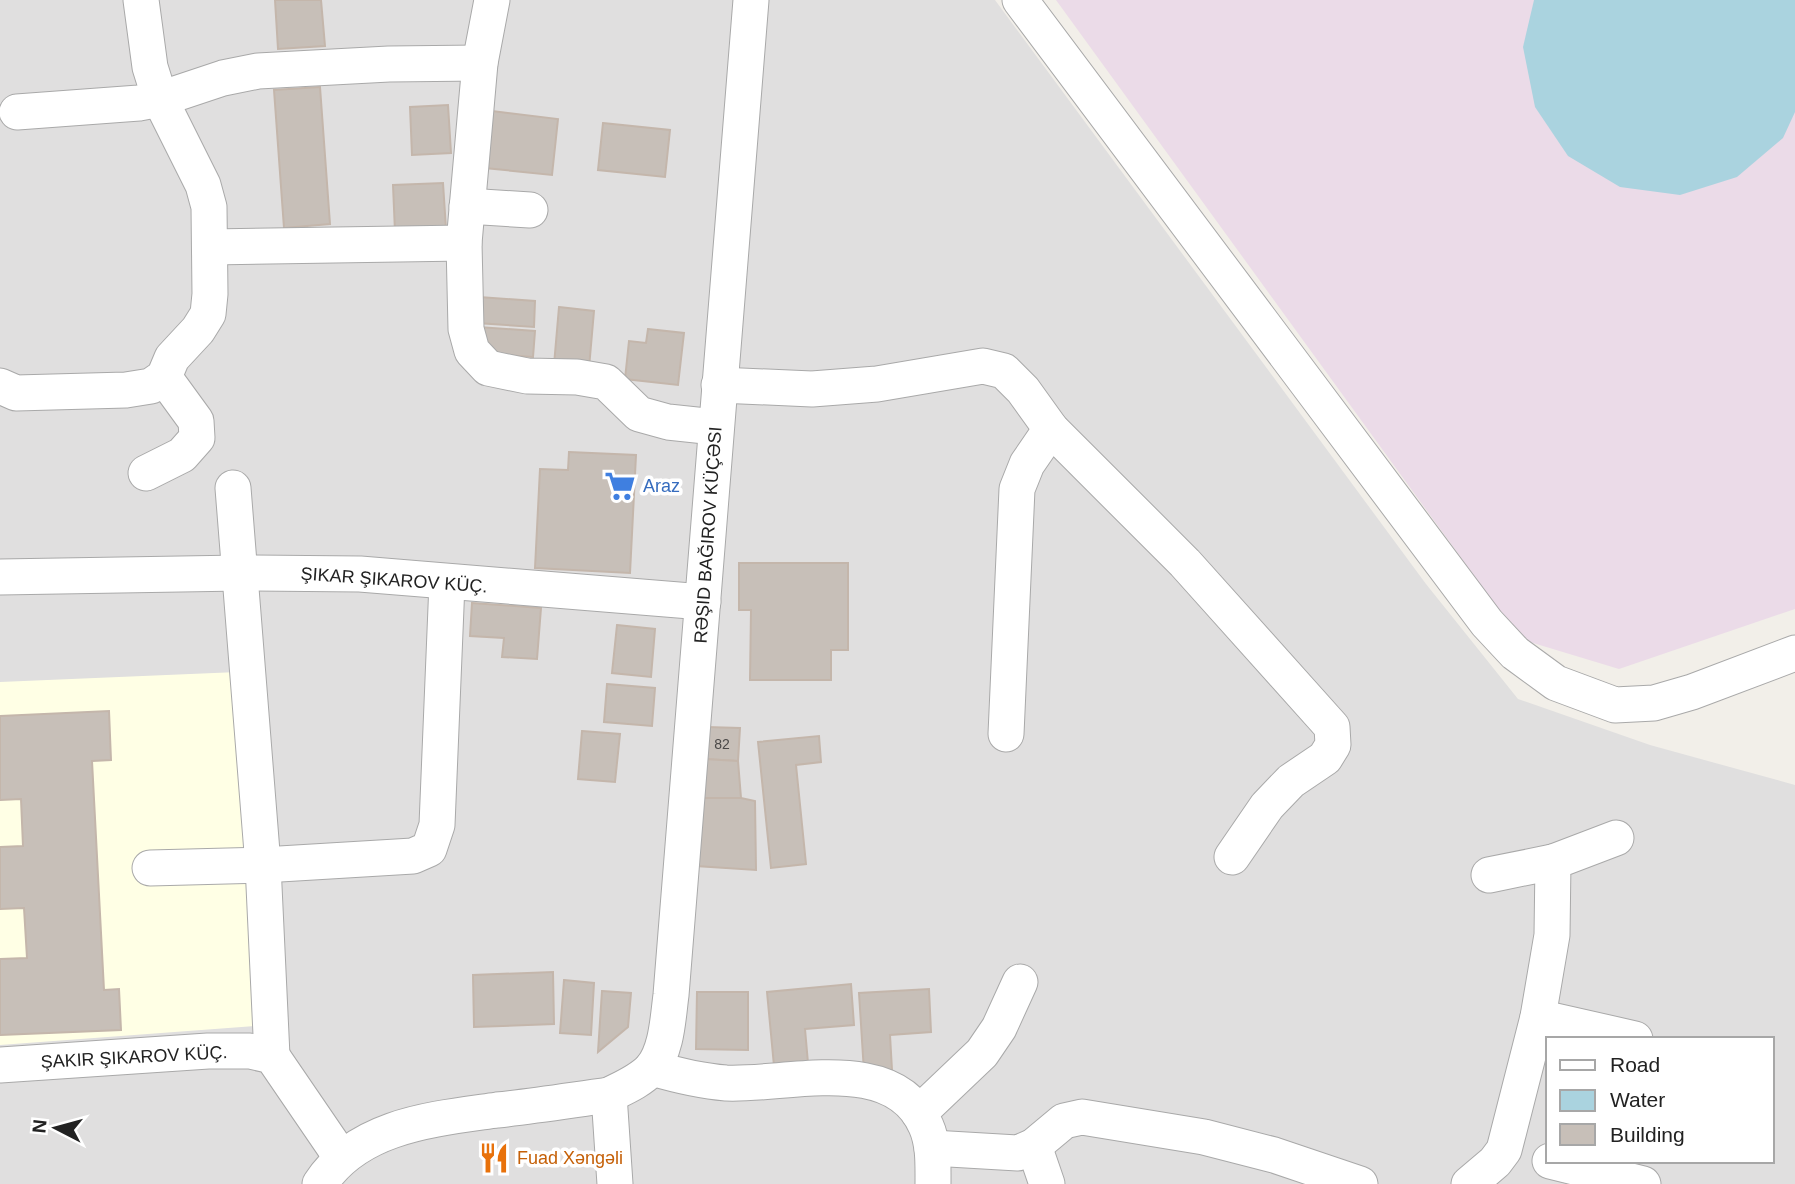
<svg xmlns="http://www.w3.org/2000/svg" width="1795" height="1184" font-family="Arial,sans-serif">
  <rect width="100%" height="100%" fill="#f2efe9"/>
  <path fill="#e0dfdf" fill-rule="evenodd" d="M0,0H995L1426,584L1518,699L1650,745L1795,785V1184H0ZM1548,1039H1772V1161H1548Z"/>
  <path fill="#ebdbe8" d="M1056,0H1795V609L1619,669L1520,639Z"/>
  <path fill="#ffffe5" d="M238,672L255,1026L0,1045V682Z"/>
  <path fill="#aad3df" d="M1534,0H1795V112L1783,138L1737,177L1680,195L1620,187L1568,156L1535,107L1523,47Z"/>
  <g fill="#c7bfb8" stroke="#c4b6ab" stroke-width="2">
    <path d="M275,0H321L325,46L278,49Z"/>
    <path d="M320,87L330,224L284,228L274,90Z"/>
    <path d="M448,105L451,153L412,155L410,107Z"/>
    <path d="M492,111L558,119L552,175L485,168Z"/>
    <path d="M603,123L670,130L665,177L598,170Z"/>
    <path d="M443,183L446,229L395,232L393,185Z"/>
    <path d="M479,297L535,301L534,327L477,323Z"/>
    <path d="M559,307L594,311L589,368L554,365Z"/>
    <path d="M478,327L535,331L533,357L476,353Z"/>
    <path d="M648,329L684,333L678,385L625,379L629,341L646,343Z"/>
    <path d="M569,452L636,455L630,573L535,568L540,469L568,470Z"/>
    <path d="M739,563H848V650H831V680H750L751,610H739Z"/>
    <path d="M472,603L541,608L537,659L502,657L504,638L470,636Z"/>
    <path d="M617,625L655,629L651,677L612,673Z"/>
    <path d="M607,684L655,688L652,726L604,722Z"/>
    <path d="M109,711L111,760L92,761L104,990L119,989L121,1030L0,1035V959L27,958L24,908L0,909V847L23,846L21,799L0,800V716Z"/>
    <path d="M706,727L740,728L738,761L704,759Z"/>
    <path d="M582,731L620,734L615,782L578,779Z"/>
    <path d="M819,736L821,762L796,765L806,864L771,868L758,742Z"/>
    <path d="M704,759L738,761L741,798H702Z"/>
    <path d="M702,798H741L755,801L756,870L696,866Z"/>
    <path d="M553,972L554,1024L474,1027L473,975Z"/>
    <path d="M564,980L594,983L591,1035L560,1033Z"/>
    <path d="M851,984L854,1025L805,1029L808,1063L774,1066L767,992Z"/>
    <path d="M929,989L931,1032L890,1035L892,1070L864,1072L859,993Z"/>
    <path d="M602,991L631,993L628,1027L598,1052Z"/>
    <path d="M697,992H748V1050L696,1049Z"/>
  </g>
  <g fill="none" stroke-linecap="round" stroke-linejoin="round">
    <g stroke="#a9a9a9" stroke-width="37">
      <g id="minor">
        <path d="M492,0L480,63L464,243L466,329L472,351L488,368L527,376L577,377L606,382L639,414L668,422L715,427"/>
        <path d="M1020,0L1487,623L1515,653L1556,683L1615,705L1654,703L1692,692L1795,653"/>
        <path d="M17,112L139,103L160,99L223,78L258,71L389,64L480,63"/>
        <path d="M467,206L530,210"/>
        <path d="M210,247L464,243"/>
        <path d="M719,385L812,389L877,384L983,366L1004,371L1023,390L1051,429L1185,563L1332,727L1333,745L1325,758L1291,781L1267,806L1232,857"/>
        <path d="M0,386L16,393L126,390L151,386L164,377L172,358L198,330L208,314L210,294L209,207L203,185L160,99L150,67L141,0"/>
        <path d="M146,473L182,455L197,438L196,421L164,377"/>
        <path d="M233,488L263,865L272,1056"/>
        <path d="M0,577L241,573L360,574L703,602"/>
        <path d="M1006,734L1017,489L1027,464L1051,429"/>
        <path d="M150,868L263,865L413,856L429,849L437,825L447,583"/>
        <path d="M1489,875L1553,862"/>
        <path d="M1538,1017L1635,1039"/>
        <path d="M0,1065L208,1051H250L272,1056L341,1157"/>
        <path d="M652,1068C676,1075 700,1081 726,1083C788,1086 894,1052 926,1126C934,1144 933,1165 933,1184"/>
        <path d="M609,1095L615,1184"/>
        <path d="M919,1113L982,1053L999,1028L1020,982"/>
        <path d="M1034,1146L1047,1184"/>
        <path d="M932,1148L1018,1153L1034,1146L1064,1121L1082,1117L1204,1137L1274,1155L1360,1184"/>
        <path d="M1550,1161L1643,1184"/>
        <path d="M320,1184C358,1125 434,1119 497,1110C535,1106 572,1100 609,1095C623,1088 640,1081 651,1069C667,1051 668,1017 671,995L751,0"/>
        <path d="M1469,1184L1495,1162L1504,1150L1538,1017L1552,935L1553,862L1616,838"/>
      </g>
    </g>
    <use href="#minor" stroke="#fff" stroke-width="35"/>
  </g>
  <defs>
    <g id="supermarket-bare" transform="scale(2.415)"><path d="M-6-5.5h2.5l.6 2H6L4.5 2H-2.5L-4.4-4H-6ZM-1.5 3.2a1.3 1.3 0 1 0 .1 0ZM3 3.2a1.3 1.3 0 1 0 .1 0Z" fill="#3f7fe0" stroke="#fff" stroke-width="2.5" paint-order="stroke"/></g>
    <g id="restaurant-bare" transform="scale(2.415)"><path d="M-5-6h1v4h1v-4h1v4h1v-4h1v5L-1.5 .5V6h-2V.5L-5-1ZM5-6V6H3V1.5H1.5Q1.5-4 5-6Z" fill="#e8710a" stroke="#fff" stroke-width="2.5" paint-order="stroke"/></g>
  </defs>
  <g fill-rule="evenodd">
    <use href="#supermarket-bare" x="620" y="486"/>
    <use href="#restaurant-bare" x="494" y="1158"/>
  </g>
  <g text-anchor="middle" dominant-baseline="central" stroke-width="7" stroke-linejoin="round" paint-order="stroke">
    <g font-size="14" fill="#4b4948">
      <text x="722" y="744">82</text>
    </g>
    <g font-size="18" fill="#366cbe" stroke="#fff" text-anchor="start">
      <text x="643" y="486">Araz</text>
    </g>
    <g font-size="18" fill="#222" stroke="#fff">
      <text transform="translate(708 535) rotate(-86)">RƏŞID BAĞIROV KÜÇƏSI</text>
      <text transform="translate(394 580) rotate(4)">ŞIKAR ŞIKAROV KÜÇ.</text>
      <text transform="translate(134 1057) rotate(-3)">ŞAKIR ŞIKAROV KÜÇ.</text>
    </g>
    <g font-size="18" fill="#c56008" stroke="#fff" text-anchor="start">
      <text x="517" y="1158">Fuad Xəngəli</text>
    </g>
  </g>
  <rect x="1546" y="1037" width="228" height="126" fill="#ffffff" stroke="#a7a7a7" stroke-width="2"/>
  <rect x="1560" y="1060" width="35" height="10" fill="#ffffff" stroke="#a7a7a7" stroke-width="2"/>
  <text x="1610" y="1072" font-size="21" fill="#222222">Road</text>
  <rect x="1560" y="1090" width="35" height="21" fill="#aad3df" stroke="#a7a7a7" stroke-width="2"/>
  <text x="1610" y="1107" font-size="21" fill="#222222">Water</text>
  <rect x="1560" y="1124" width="35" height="21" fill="#c7bfb8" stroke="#a7a7a7" stroke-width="2"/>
  <text x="1610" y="1142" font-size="21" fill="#222222">Building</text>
  <g transform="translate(56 1128) rotate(276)" stroke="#ffffff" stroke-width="5" paint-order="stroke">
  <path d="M0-5L12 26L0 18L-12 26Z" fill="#222222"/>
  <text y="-10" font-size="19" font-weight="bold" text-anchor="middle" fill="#222222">N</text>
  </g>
</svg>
